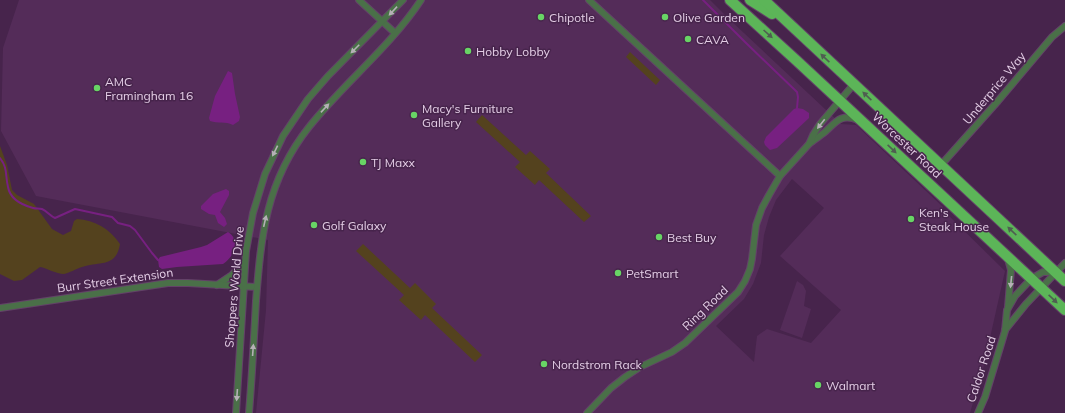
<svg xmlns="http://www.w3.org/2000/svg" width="1065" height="413" font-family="Mulish,sans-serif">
  <rect width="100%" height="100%" fill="#47244c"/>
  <g fill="#542c59" fill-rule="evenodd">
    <path d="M19,0H710L729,19L841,124L856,125L943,207V210L1005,271L983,369L970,413H256L266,310L268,240L36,196L1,131L3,48ZM792,179L824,208L780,256L841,310L811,343L767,329L757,336L754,362L716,326L744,299L753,284L761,263L764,235L769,217L776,200Z"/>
    <path d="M797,281L803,285L806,291L804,306L811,309L802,338L780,330Z"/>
  </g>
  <g fill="#54421e">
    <path d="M630,52L660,80L656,85L626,57Z"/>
    <path d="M482,115L526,155L530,151L550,169L546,173L591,216L584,222L539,180L535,185L515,167L520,162L476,122Z"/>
    <path d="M0,146L7,165L12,190L17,195L34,204L52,229L63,235L71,231L74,221L77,219C95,220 110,229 120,244C116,268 100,261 82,267C76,269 69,273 64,274C56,274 47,268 40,267L22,280L14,281L0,274Z"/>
    <path d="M363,244L410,288L415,283L436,304L432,308L482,355L475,362L425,315L421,320L399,300L404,295L356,251Z"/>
  </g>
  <g fill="#772081">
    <path d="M228,71L232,73L235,94L240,117L239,121L233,125C225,121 218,124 210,121L209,118L215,96Z"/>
    <path d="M797,108L803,109L809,113V118L777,148L770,150L765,145L764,142L766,137L794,109Z"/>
    <path d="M226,189L229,191V195L220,212L225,218L227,224L224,227L218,223L215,215L209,214L201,209V206L213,194Z"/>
    <path d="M228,232C241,240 234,257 223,264L177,267L162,269L159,267L158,260L160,257L201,247L207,245Z"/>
  </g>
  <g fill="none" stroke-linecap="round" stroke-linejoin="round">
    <g stroke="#772081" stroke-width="2">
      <path d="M703,0L745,42L797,92L798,97L797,108"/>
      <path d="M0,158C8,168 5,175 8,187C10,199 22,205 33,208C36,209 39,208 42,209C47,211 50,216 55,218L75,209L112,217L118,223L130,226L135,230L152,253L158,260"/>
    </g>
    <g stroke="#634268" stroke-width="8">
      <g id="minor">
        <path d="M359,0L395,33"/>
        <path d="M589,0L780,176"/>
        <path d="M809,144C814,140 820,136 825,132C836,122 841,113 858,120"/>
        <path d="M941,165L998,101L1052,37L1065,26"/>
        <path d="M217,285L232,275L245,261"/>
        <path d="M1008,307L1011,270L1008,259"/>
        <path d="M0,308L168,283H188L257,287"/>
        <path d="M1005,330L1026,304L1065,263"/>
        <path d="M236,413L246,251L253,213L265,174L283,136L308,99L328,76L403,0"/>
        <path d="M249,413C252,376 254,338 256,301C261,236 266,181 309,127C344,83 390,47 421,0"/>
        <path d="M587,413L611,388L625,377L640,367L672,352L685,343L738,292L745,281L750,269L752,259L756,225L762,208L769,195L780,176L809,144L813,135L820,124L854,84"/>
        <path d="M978,413L985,397L1005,331L1007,310L1015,296L1031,279L1043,272H1055"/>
      </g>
    </g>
    <g stroke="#634268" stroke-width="12">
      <g id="trunk">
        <path d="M730,0L797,61L1065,310"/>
        <path d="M750,0L772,14"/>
        <path d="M764,0L1065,281"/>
      </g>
    </g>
    <use href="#minor" stroke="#4a7048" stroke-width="6"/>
    <use href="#trunk" stroke="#5cb558" stroke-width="10"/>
  </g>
  <defs><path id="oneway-solid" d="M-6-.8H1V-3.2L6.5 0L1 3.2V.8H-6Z"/></defs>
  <g fill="#b5b1b6">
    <use href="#oneway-solid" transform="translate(393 11) rotate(133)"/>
    <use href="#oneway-solid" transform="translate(355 49) rotate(135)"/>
    <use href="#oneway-solid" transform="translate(325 108) rotate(-47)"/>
    <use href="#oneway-solid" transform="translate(821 124) rotate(128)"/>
    <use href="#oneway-solid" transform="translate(275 151) rotate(116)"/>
    <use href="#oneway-solid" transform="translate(265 221) rotate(-77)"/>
    <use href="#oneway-solid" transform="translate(1011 282) rotate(96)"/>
    <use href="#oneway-solid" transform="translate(253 350) rotate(-86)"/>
    <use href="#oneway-solid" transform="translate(237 395) rotate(94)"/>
  </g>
  <g fill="#4f5e51">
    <use href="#oneway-solid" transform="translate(768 34) rotate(42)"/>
    <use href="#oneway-solid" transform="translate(825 58) rotate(-137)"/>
    <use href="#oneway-solid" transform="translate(867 96) rotate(-137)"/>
    <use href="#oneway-solid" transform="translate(892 149) rotate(43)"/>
    <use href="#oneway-solid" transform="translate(1012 231) rotate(-137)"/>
    <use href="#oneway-solid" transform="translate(1053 299) rotate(43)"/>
  </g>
  <g fill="#68d465" stroke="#47244c" stroke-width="1.5">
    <circle cx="541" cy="17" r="4"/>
    <circle cx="665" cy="17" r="4"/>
    <circle cx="688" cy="39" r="4"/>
    <circle cx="468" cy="51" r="4"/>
    <circle cx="97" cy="88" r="4"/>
    <circle cx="414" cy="115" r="4"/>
    <circle cx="363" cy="162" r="4"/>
    <circle cx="911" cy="219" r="4"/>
    <circle cx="314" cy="225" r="4"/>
    <circle cx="659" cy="237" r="4"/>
    <circle cx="618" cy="273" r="4"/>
    <circle cx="544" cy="364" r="4"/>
    <circle cx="818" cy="385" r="4"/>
  </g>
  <g text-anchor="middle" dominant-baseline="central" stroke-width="3" stroke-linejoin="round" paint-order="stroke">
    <g font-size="12" fill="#e3cde5" stroke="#47244c" text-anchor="start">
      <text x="549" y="17">Chipotle</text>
      <text x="673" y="17">Olive Garden</text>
      <text x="696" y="39">CAVA</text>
      <text x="476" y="51">Hobby Lobby</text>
      <text x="105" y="81">AMC<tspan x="105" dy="14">Framingham 16</tspan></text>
      <text x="422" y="108">Macy's Furniture<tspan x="422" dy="14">Gallery</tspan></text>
      <text x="371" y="162">TJ Maxx</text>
      <text x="919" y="212">Ken's<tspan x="919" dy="14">Steak House</tspan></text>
      <text x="322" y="225">Golf Galaxy</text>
      <text x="667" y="237">Best Buy</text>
      <text x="626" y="273">PetSmart</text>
      <text x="552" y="364">Nordstrom Rack</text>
      <text x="826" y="385">Walmart</text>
    </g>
    <g font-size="12" fill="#e3cde5" stroke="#47244c">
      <text transform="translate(994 88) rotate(-50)">Underprice Way</text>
      <text transform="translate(907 145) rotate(43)">Worcester Road</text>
      <text transform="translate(115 280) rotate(-8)">Burr Street Extension</text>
      <text transform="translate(234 287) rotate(-85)">Shoppers World Drive</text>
      <text transform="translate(705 308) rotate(-44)">Ring Road</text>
      <text transform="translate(981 369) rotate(-72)">Caldor Road</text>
    </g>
  </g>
</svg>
